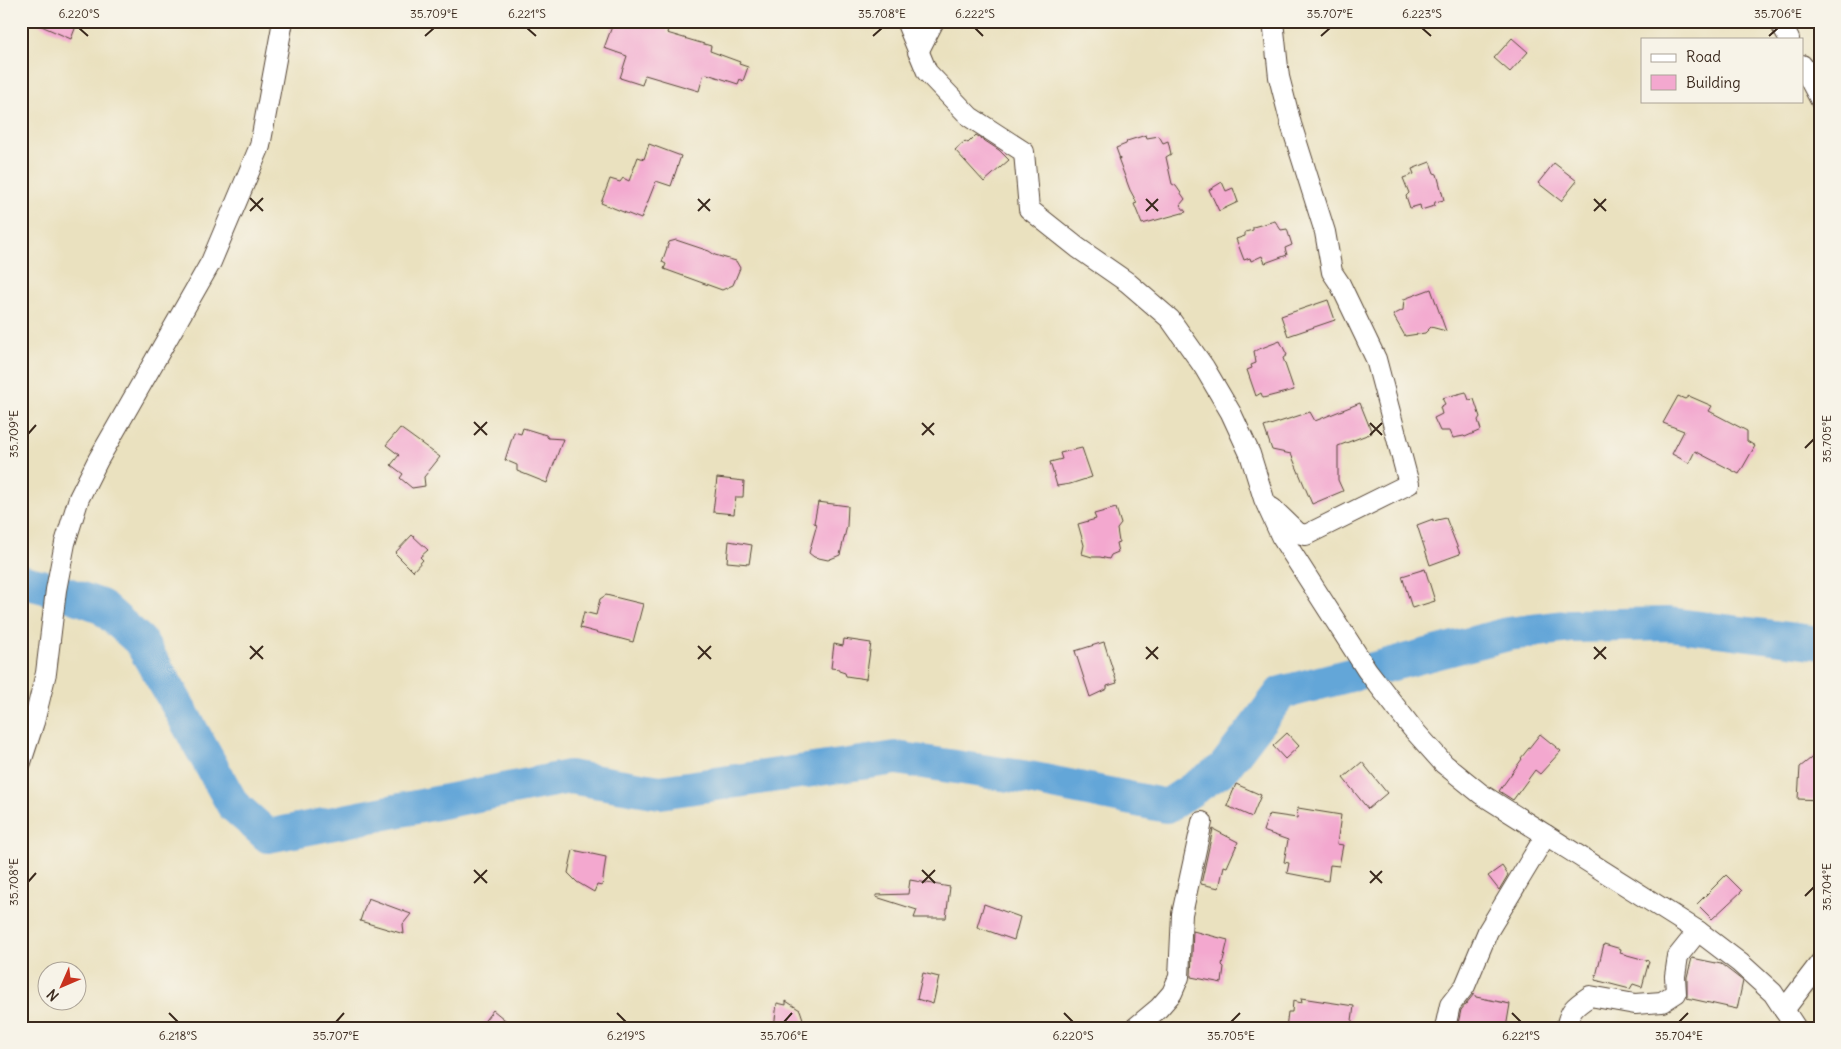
<svg xmlns="http://www.w3.org/2000/svg" width="1841" height="1049" font-family="Delius,sans-serif">
  <rect width="100%" height="100%" fill="#f7f3e8"/>
  <filter id="ink" filterUnits="userSpaceOnUse"><feTurbulence type="fractalNoise" baseFrequency=".02" numOctaves="2"/><feDisplacementMap in="SourceGraphic" scale="10" xChannelSelector="R" yChannelSelector="G"/><feConvolveMatrix kernelMatrix="1 2 1 2 8 2 1 2 1" color-interpolation-filters="sRGB"/></filter>
  <filter id="wash" filterUnits="userSpaceOnUse"><feTurbulence type="fractalNoise" baseFrequency=".0096" numOctaves="4" result="noise"/><feDisplacementMap in="SourceGraphic" scale="20" xChannelSelector="R" yChannelSelector="G"/><feGaussianBlur stdDeviation="1.12" result="paint"/><feColorMatrix in="noise" values="0 0 0 0 0 0 0 0 0 0 0 0 0 0 0 0 0 1.4 0 .05"/><feComposite in="paint" operator="in"/></filter>
  <g filter="url(#wash)">
    <rect width="100%" height="100%" fill="#eae1bf"/>
    <g fill="none" stroke-linecap="round" stroke-linejoin="round">
      <path stroke="#64a6d8" stroke-width="34" d="M21,581L56,590L101,606L140,641L173,697L233,805L268,836L569,777L660,792L896,758L1029,778L1167,806L1223,769L1281,693L1508,634L1572,626L1669,624L1820,643"/>
    </g>
    <g id="blocks">
      <g fill="#f3a8cf">
        <path d="M30,21H78L71,39Z"/>
        <path d="M614,21H670L667,33L711,46L710,51L740,62L739,64L748,67L743,81L740,79L738,84L704,73L699,91L645,75L642,85L620,78L627,56L604,48Z"/>
        <path d="M1512,38L1528,52L1510,72L1494,58Z"/>
        <path d="M976,135L999,150L1009,160L984,182L955,150L965,141L968,143Z"/>
        <path d="M1146,135L1147,138L1159,136L1163,143L1168,141L1171,154L1166,157L1172,184L1176,186L1185,199L1180,205L1186,212L1142,224L1134,204L1137,203L1130,190L1118,158L1120,159L1116,148L1126,144L1127,141Z"/>
        <path d="M649,144L681,156L671,186L656,181L641,219L601,203L610,179L620,182L623,178L629,181L638,157L644,159Z"/>
        <path d="M1430,162L1434,173L1437,174L1444,200L1435,202L1434,206L1421,210L1420,205L1410,208L1406,196L1409,193L1403,178L1414,174L1412,169Z"/>
        <path d="M1554,163L1577,181L1561,201L1538,183Z"/>
        <path d="M1222,182L1226,191L1233,188L1238,202L1219,211L1209,190Z"/>
        <path d="M1275,221L1281,230L1287,229L1292,245L1285,248L1287,255L1265,263L1262,256L1251,261L1250,258L1244,260L1236,239L1245,236V232L1253,230V227Z"/>
        <path d="M676,240L709,251L715,255L736,261L740,268L733,285L722,290L664,269L666,264L662,262L669,242Z"/>
        <path d="M1431,289L1446,331L1431,327L1425,333L1405,336L1393,315L1403,310L1404,299Z"/>
        <path d="M1328,300L1335,320L1288,336L1281,316Z"/>
        <path d="M1280,341L1287,355L1283,358L1294,390L1263,398L1261,393L1256,396L1247,370L1252,368L1251,365L1256,363L1254,351Z"/>
        <path d="M1466,392L1469,400L1474,399L1480,417L1478,420L1481,430L1465,437L1464,436L1453,438L1450,431H1440L1434,418L1442,414L1440,407L1445,404L1442,398Z"/>
        <path d="M1678,396L1685,399L1689,396L1712,406L1709,411L1747,431V441L1755,446L1739,474L1695,451L1689,463L1672,454L1684,431L1663,423Z"/>
        <path d="M1360,403L1372,433L1338,446V480L1343,491L1312,504L1291,454L1272,450L1264,427L1310,412L1315,421Z"/>
        <path d="M400,428L440,457L424,477L425,486L412,488L400,478L403,474L391,465L399,455L386,445Z"/>
        <path d="M523,428L546,435L548,438L563,439L547,483L517,471V465L505,460L514,432L521,434Z"/>
        <path d="M1082,448L1092,477L1070,484L1057,486L1050,462L1062,459L1060,453Z"/>
        <path d="M717,478L744,481L743,497H736L734,514L713,512Z"/>
        <path d="M818,502L848,506L847,526L840,555L828,560L814,557L809,553L817,524L814,523Z"/>
        <path d="M1116,508L1121,524L1117,529L1119,542L1116,543L1118,552L1111,555L1109,559L1100,557H1092L1082,554L1084,545L1078,524L1096,519L1094,514Z"/>
        <path d="M1446,518L1460,554L1430,565L1417,525L1433,519V521Z"/>
        <path d="M412,535L428,550L420,557L423,560L413,571L395,553Z"/>
        <path d="M729,541L752,545L749,564L727,562Z"/>
        <path d="M1425,569L1435,601L1412,608L1402,576Z"/>
        <path d="M606,595L643,604L633,642L580,628L584,612L596,615L600,599Z"/>
        <path d="M844,639L871,643L866,679L846,676L845,673L839,671V669L831,668L834,644L843,646Z"/>
        <path d="M1104,642L1117,683L1107,686V689L1090,697L1075,651Z"/>
        <path d="M1287,733L1299,746L1285,759L1273,746Z"/>
        <path d="M1540,734L1561,751L1540,774L1535,770L1513,800L1499,791L1522,759L1521,758Z"/>
        <path d="M1820,751V800L1798,799L1800,767Z"/>
        <path d="M1362,762L1387,793L1368,809L1343,778Z"/>
        <path d="M1236,784L1261,795L1252,817L1227,806Z"/>
        <path d="M1298,808L1341,815L1337,844L1343,845L1339,866L1330,865L1328,881L1287,873L1289,863L1284,862L1288,840L1263,831L1269,814L1297,818Z"/>
        <path d="M1213,829L1238,842L1227,867L1224,866L1219,888L1201,884Z"/>
        <path d="M573,850L606,857L602,886L597,885L594,892L577,882L568,873Z"/>
        <path d="M1502,866L1508,875L1499,890L1488,876Z"/>
        <path d="M1726,875L1742,891L1712,919L1697,904Z"/>
        <path d="M910,880L950,887L946,918H914L917,910L876,897V895L908,894Z"/>
        <path d="M368,898L411,914L403,924L404,934L360,921Z"/>
        <path d="M984,904L1020,917L1014,940L977,927Z"/>
        <path d="M1193,931L1228,940L1222,965L1224,967L1222,983L1191,977Z"/>
        <path d="M1604,944L1621,949L1620,953L1649,961L1642,987L1633,984L1630,989L1595,980Z"/>
        <path d="M1692,958L1721,964L1743,981L1737,1009L1687,998V977Z"/>
        <path d="M923,973L939,977L933,1004L917,999Z"/>
        <path d="M1474,994L1476,997L1510,1004L1506,1028H1457L1461,1010Z"/>
        <path d="M1301,998L1354,1006L1351,1028H1286L1288,1012H1292L1293,1001L1302,1003Z"/>
        <path d="M786,1001L800,1010L806,1028H774L777,1003L786,1005Z"/>
        <path d="M493,1010L515,1028H479Z"/>
      </g>
    </g>
  </g>
  <g filter="url(#ink)">
    <use href="#blocks" fill-opacity="0" stroke="#554536" stroke-width="1"/>
    <g fill="none" stroke-linecap="round" stroke-linejoin="round">
      <g stroke="#554536" stroke-width="22">
        <g id="street">
          <path d="M906,21L927,72L970,117L1024,152L1029,209L1078,248L1127,282L1170,319L1204,367L1231,413L1250,454L1264,499L1281,536L1367,670L1412,728L1444,764L1481,794L1698,931L1740,963L1773,993L1796,1028"/>
          <path d="M1779,21L1789,39"/>
          <path d="M918,52L934,21"/>
          <path d="M1802,65L1820,99"/>
          <path d="M1272,508L1298,533L1306,535L1409,484L1376,359L1340,284L1332,272L1325,232L1291,124L1279,77L1273,21"/>
          <path d="M21,762L34,722L46,673L56,590L65,543L79,498L98,460L211,262L260,146L283,21"/>
          <path d="M1784,1010L1820,963"/>
          <path d="M1135,1028L1159,1008L1172,993L1179,977L1182,914L1202,822"/>
          <path d="M1445,1028L1450,1005L1465,986L1488,931L1546,835"/>
          <path d="M1566,1028C1570,1009 1575,1006 1590,996L1635,1004L1662,1002L1676,993L1675,976L1678,956L1698,931"/>
        </g>
      </g>
      <use href="#street" stroke="#fff" stroke-width="20"/>
    </g>
  </g>
  <path fill="none" stroke="#3b2a1e" stroke-width="2" d="M79,28L88,36M527,28L536,36M975,28L983,36M1422,28L1431,36M425,36L434,28M873,36L882,28M1321,36L1330,28M1769,36L1778,28M250,198L263,211M698,199L710,211M1146,199L1158,211M1594,199L1606,211M250,211L263,198M698,211L710,199M1146,211L1158,199M1594,211L1606,199M474,422L487,435M922,423L934,435M1370,423L1382,435M28,434L36,425M474,435L487,422M922,435L934,423M1370,435L1382,423M1805,448L1814,439M250,646L263,659M698,646L711,659M1146,647L1158,659M1594,647L1606,659M250,659L263,646M698,659L711,646M1146,659L1158,647M1594,659L1606,647M474,870L487,883M922,870L935,883M1370,871L1382,883M28,882L36,873M474,883L487,870M922,883L935,870M1370,883L1382,871M1805,896L1814,887M169,1013L178,1022M617,1013L626,1022M1064,1013L1073,1022M1512,1013L1521,1022M336,1022L344,1013M784,1022L792,1013M1231,1022L1240,1013M1679,1022L1688,1013"/>
  <rect width="1841" height="1049" fill="none" stroke="#f7f3e8" stroke-width="55"/>
  <rect x="1641" y="38" width="162" height="65" fill="#f7f3e8" stroke="#aca397"/>
  <rect x="1651" y="54" width="25" height="8" fill="#ffffff" stroke="#aca397"/>
  <text x="1686" y="62" font-size="15" fill="#3b2a1e">Road</text>
  <rect x="1651" y="75" width="25" height="15" fill="#f3a8cf" stroke="#aca397"/>
  <text x="1686" y="88" font-size="15" fill="#3b2a1e">Building</text>
  <g transform="translate(62 986) rotate(225)"><circle r="24" fill="#f7f3e8" stroke="#aca397"/>
  <path d="M0-4L9 19L0 12L-9 19Z" fill="#c8321e"/>
  <text y="-8" font-size="14" font-weight="bold" text-anchor="middle" fill="#3b2a1e">N</text>
  </g>
  <rect x="28" y="28" width="1786" height="994" fill="none" stroke="#3b2a1e" stroke-width="2"/>
  <g font-size="12" text-anchor="middle" fill="#3b2a1e">
    <text x="79" y="18">6.220°S</text>
    <text x="434" y="18">35.709°E</text>
    <text x="527" y="18">6.221°S</text>
    <text x="882" y="18">35.708°E</text>
    <text x="975" y="18">6.222°S</text>
    <text x="1330" y="18">35.707°E</text>
    <text x="1422" y="18">6.223°S</text>
    <text x="1778" y="18">35.706°E</text>
    <text transform="translate(14 434) rotate(-90)" y="4">35.709°E</text>
    <text transform="translate(1827 439) rotate(-90)" y="4">35.705°E</text>
    <text transform="translate(14 882) rotate(-90)" y="4">35.708°E</text>
    <text transform="translate(1827 887) rotate(-90)" y="4">35.704°E</text>
    <text x="178" y="1040">6.218°S</text>
    <text x="336" y="1040">35.707°E</text>
    <text x="626" y="1040">6.219°S</text>
    <text x="784" y="1040">35.706°E</text>
    <text x="1073" y="1040">6.220°S</text>
    <text x="1231" y="1040">35.705°E</text>
    <text x="1521" y="1040">6.221°S</text>
    <text x="1679" y="1040">35.704°E</text>
  </g>
</svg>
